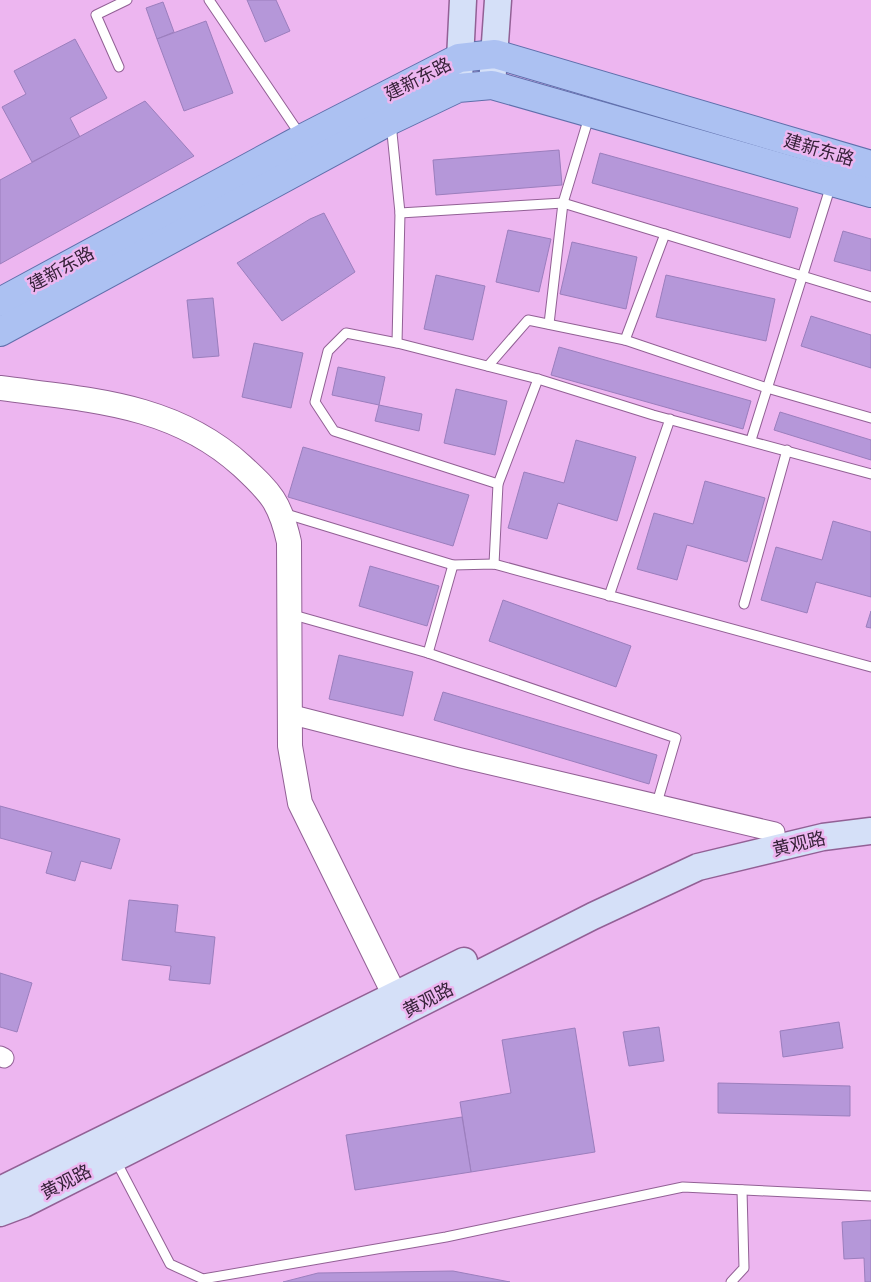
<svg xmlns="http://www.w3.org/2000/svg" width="871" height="1282" font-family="'Fira Sans Condensed','Noto Sans SC',sans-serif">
  <rect width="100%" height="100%" fill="#edb6f0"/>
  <g fill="#b597d9" stroke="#9b7ebd">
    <path d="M247,0H276L290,31L265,42Z"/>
    <path d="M163,2L174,32L157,39L146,8Z"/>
    <path d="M206,21L233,93L184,111L157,39Z"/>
    <path d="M75,39L107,98L70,118L80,137L32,162L2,107L26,94L14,71Z"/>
    <path d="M145,101L194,156L0,264V180Z"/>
    <path d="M559,150L562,185L436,195L433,160Z"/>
    <path d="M600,153L798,208L790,238L592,183Z"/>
    <path d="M324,213L355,272L282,321L237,263L310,219Z"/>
    <path d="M508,230L551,239L539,292L496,282Z"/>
    <path d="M843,231L871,239V271L834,261Z"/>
    <path d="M572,242L637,257L626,309L560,294Z"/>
    <path d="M436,275L485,286L473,340L424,329Z"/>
    <path d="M666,275L775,299L766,341L656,317Z"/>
    <path d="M213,298L219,356L193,358L187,300Z"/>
    <path d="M811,316L871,335V368L801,346Z"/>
    <path d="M254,343L303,353L291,408L242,397Z"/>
    <path d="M559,347L751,401L743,429L551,375Z"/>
    <path d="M338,367L385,377L379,405L332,395Z"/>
    <path d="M456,389L507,401L495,455L444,443Z"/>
    <path d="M379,405L422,414L419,431L375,421Z"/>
    <path d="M780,412L871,440V460L774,430Z"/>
    <path d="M576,440L636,457L617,521L558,503L547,539L508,528L524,472L564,483Z"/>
    <path d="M303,447L469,495L453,546L288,497Z"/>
    <path d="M705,481L765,498L747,562L687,545L677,580L637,569L654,513L693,524Z"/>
    <path d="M833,521L871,532V597L816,582L807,613L761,600L776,547L822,560Z"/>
    <path d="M370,566L439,586L427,626L359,606Z"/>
    <path d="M503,600L631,646L616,687L489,641Z"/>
    <path d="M871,611V628L866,627Z"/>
    <path d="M339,655L413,672L403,716L329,699Z"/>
    <path d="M443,692L657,755L649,784L434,720Z"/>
    <path d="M0,806L120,839L111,869L81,861L75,881L46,873L52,852L0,838Z"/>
    <path d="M129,900L178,905L175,932L215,937L210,984L169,980L171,966L122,960Z"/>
    <path d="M0,973L32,983L17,1032L0,1027Z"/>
    <path d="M839,1022L843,1048L783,1057L780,1031Z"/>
    <path d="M659,1027L664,1061L629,1066L623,1032Z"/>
    <path d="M575,1028L595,1152L471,1172L460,1102L511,1093L502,1040Z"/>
    <path d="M718,1083L850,1086V1116L718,1113Z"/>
    <path d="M462,1117L471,1172L355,1190L346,1135Z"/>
    <path d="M871,1220V1282H865L864,1258L844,1259L842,1222Z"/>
    <path d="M453,1271L510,1282H283L318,1273Z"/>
  </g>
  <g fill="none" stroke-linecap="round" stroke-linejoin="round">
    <g stroke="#926095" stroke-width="11">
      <g id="service">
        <path d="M209,0L301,136"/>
        <path d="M119,67L96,15L127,0"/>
        <path d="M391,123L400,213L397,343"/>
        <path d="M400,213L563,203L871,297"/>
        <path d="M549,324L563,203L589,117"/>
        <path d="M625,340L665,234"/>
        <path d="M488,366L528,320L625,340L767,388L871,418"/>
        <path d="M751,440L831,185"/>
        <path d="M498,484L334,431L315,402L328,351L346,333L397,343L538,379L653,415L871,474"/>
        <path d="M283,513L453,565L494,564L871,667"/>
        <path d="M494,564L498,484L538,379"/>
        <path d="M609,596L670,419"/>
        <path d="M744,604L787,450"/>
        <path d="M290,614L428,653L676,738L657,803"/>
        <path d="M428,653L453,565"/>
        <path d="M115,1159L170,1264L203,1279L446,1237L683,1187L871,1196"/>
        <path d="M731,1282L744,1268L742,1190"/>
      </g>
    </g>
    <g stroke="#926095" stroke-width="21">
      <g id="minor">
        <path d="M289,714L461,758L775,832"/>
        <path d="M0,1056L4,1058"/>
      </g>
    </g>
    <g stroke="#926095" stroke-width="26">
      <path id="tertiary" d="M0,388C88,400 173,403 242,466C271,493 280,502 289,542L290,746L300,803L403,1012"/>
    </g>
    <g stroke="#926095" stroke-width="29">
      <g id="secondary">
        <path d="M459,79L463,0"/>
        <path d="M492,85L498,0"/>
        <path d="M0,1190L464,961"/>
        <path d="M0,1213L24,1204L593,916L698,867L823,837L871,831"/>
      </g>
    </g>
    <g stroke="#5f6fab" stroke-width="30">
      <g id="primary">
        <path d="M0,302L303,138L459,58L495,54L871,165"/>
        <path d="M0,332L391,120L458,88L492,85L871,193"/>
      </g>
    </g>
    <use href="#service" stroke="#fff" stroke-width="9"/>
    <use href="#minor" stroke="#fff" stroke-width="19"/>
    <use href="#tertiary" stroke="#fff" stroke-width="24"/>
    <use href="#secondary" stroke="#d5e0f8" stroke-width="26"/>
    <use href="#primary" stroke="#acc1f2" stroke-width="28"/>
  </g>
  <g text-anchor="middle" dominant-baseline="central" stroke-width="5" stroke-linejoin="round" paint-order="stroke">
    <g font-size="18" fill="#372239" stroke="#edb6f0">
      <text transform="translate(418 79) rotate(-27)">建新东路</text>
      <text transform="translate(819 150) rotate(16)">建新东路</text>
      <text transform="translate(61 269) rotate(-29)">建新东路</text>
      <text transform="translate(799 844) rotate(-13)">黄观路</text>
      <text transform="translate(428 1000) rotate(-27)">黄观路</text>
      <text transform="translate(66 1182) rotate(-27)">黄观路</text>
    </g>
  </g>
</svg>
